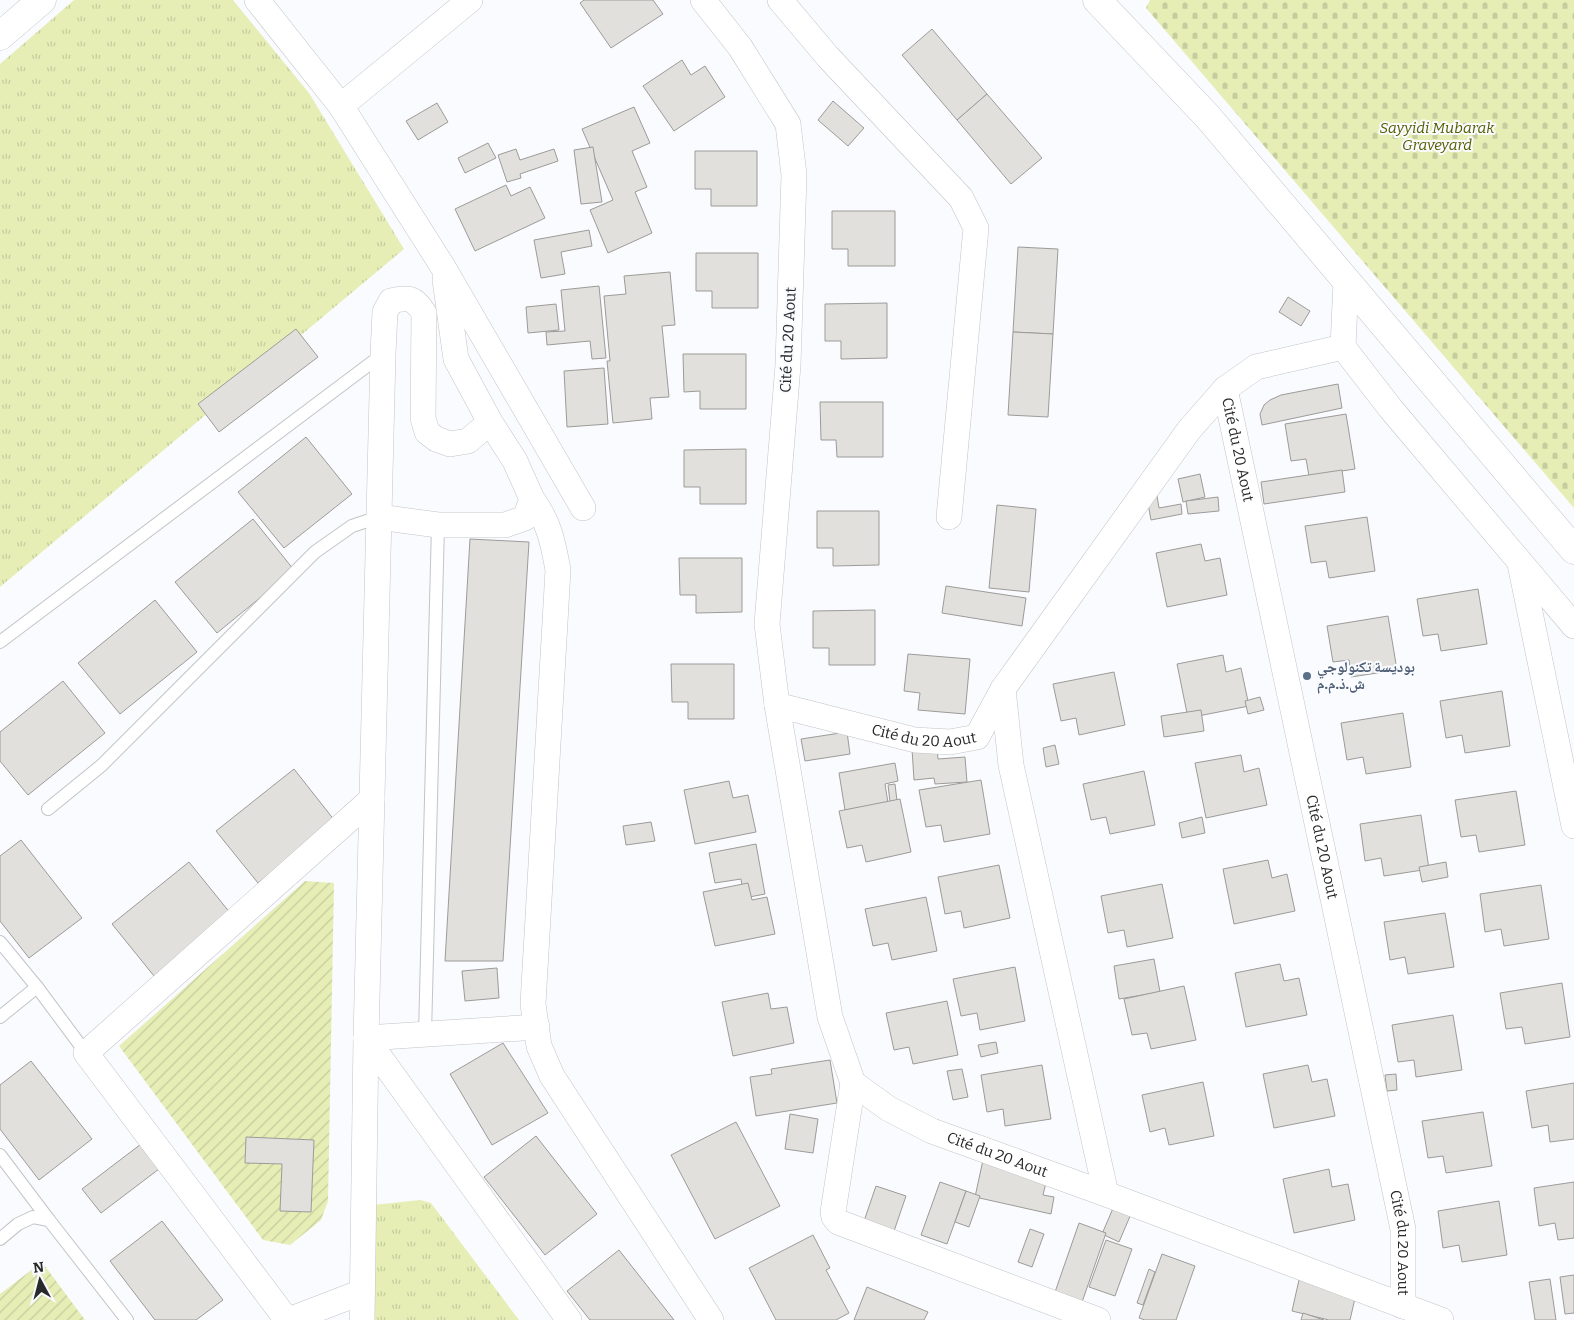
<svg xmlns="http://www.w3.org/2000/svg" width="1574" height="1320" font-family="Bitter,'Noto Naskh Arabic',serif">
  <defs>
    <pattern id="grass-tufts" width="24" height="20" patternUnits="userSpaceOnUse" patternTransform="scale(1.25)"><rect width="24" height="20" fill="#e6eeb6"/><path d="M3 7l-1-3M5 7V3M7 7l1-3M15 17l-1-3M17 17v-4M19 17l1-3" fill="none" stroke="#c5cc9d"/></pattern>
    <pattern id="cemetery-stones" width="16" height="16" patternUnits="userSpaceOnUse" patternTransform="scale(1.25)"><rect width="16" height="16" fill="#e6eeb6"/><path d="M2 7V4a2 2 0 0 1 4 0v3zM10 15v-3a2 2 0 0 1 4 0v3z" fill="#c5cc9d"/></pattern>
    <pattern id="garden-furrows" width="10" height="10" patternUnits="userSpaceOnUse" patternTransform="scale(1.25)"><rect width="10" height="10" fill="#e6eeb6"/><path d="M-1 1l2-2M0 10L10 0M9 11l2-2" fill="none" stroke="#c5cc9d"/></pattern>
  </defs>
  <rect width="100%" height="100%" fill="#f9fbfe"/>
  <g fill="url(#grass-tufts)">
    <path d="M74,0H233L309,93L404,249L0,587V64Z"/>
    <path d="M420,1200L431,1203L519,1320H371L373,1205Z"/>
  </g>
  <path fill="url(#cemetery-stones)" d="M1150,0H1574V508L1146,8Z"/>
  <g fill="url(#garden-furrows)">
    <path d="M305,881L334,883L328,1201L321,1220L290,1245L263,1240L119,1046Z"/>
    <path d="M42,1262L85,1320H0V1294Z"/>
  </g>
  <g fill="#e2e0dd" stroke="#9d9b99">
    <path d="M584,0H653L663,14L611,48L580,3Z"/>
    <path d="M932,29L987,94L957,120L902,55Z"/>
    <path d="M682,60L691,75L705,66L725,97L674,131L643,86Z"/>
    <path d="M987,94L1042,158L1011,184L957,120Z"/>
    <path d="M833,101L864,128L848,146L818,120Z"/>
    <path d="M437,103L448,122L418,140L406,121Z"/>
    <path d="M634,107L650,143L632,151L647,187L635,192L652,233L608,253L590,210L613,200L582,129Z"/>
    <path d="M488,143L496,158L465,173L458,158Z"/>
    <path d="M593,147L602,202L581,204L574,150Z"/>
    <path d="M516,149L520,160L554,149L558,161L520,174L521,178L507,182L498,155Z"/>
    <path d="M695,151H757V206H711V189H695Z"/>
    <path d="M506,185L511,196L530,187L545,218L475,251L455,209Z"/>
    <path d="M832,211H895V266H848V249H832Z"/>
    <path d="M589,230L592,246L561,252L565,274L541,278L534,240Z"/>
    <path d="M1018,247L1058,249L1053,334L1013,332Z"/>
    <path d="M696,253H758V308H712V291H696Z"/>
    <path d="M670,272L675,325L662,326L669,397L650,398L652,419L613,423L607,361H610L604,296L626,294L624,276Z"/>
    <path d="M599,286L606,358L592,359L590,341L547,345L546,332L565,331L561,290Z"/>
    <path d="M1288,297L1310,311L1301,326L1279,312Z"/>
    <path d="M887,303V358L841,359V341H825V304Z"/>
    <path d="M556,304L559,330L528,333L526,307Z"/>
    <path d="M296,329L318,357L219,432L198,404Z"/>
    <path d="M1013,332L1053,334L1048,417L1008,415Z"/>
    <path d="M683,354H746V409H700V391L684,392Z"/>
    <path d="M604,368L608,424L567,427L564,371Z"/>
    <path d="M1338,384L1342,408L1262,425L1260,414L1264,405L1270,400L1281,395Z"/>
    <path d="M820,402H883V457H837L836,440H821Z"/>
    <path d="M1346,414L1355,469L1309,476L1306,459L1291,461L1285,424Z"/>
    <path d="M306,437L352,494L284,548L238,492Z"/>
    <path d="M746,449V504H700V487H684V450Z"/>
    <path d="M1342,470L1345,492L1264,504L1261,482Z"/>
    <path d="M1200,474L1205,497L1183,502L1178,479Z"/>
    <path d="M1156,490L1159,508L1181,504L1182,514L1151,520L1146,492Z"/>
    <path d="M1218,497L1219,511L1188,514L1186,501Z"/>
    <path d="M997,505L1036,509L1029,592L989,588Z"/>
    <path d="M817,511H879V565L833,566V548H817Z"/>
    <path d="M1367,517L1375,571L1329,578L1326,561L1311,563L1305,526Z"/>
    <path d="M253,519L294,570L217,633L175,582Z"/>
    <path d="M470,539L529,542L503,961H445Z"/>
    <path d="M1201,544L1205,561L1220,558L1227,595L1167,607L1156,553Z"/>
    <path d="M679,558H742V612L696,613V595H680Z"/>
    <path d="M946,586L1026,598L1022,626L942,613Z"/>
    <path d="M1478,589L1487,644L1441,651L1438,634L1423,636L1417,599Z"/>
    <path d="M155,600L197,652L120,714L78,663Z"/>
    <path d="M875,610V665H829V648H813V611Z"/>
    <path d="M1388,616L1397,670L1351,677L1349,660L1333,662L1327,626Z"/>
    <path d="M908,654L970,659L965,714L918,710L920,693L904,691Z"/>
    <path d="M1223,655L1226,672L1241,668L1249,706L1188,718L1177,664Z"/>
    <path d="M671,664H734V719H688V702H672Z"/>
    <path d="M1114,672L1125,725L1079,735L1076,718L1061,721L1053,684Z"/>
    <path d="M63,681L105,733L28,795L0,761V732Z"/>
    <path d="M1502,691L1510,746L1465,753L1462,735L1446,738L1440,701Z"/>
    <path d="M1260,697L1264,710L1248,714L1245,701Z"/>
    <path d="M1201,710L1204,731L1164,737L1161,716Z"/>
    <path d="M1403,713L1411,767L1366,774L1363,757L1347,760L1341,723Z"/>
    <path d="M847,732L850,754L805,761L801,739Z"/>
    <path d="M1055,745L1059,764L1046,767L1043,748Z"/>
    <path d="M937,747L938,759L965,757L967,782L935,784L934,778L914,780L912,749Z"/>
    <path d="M1241,755L1244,772L1259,768L1267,805L1206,818L1195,763Z"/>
    <path d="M895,763L898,781L885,784L888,803L845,810L839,773Z"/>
    <path d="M294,769L335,821L258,883L216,831Z"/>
    <path d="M1144,771L1155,825L1110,834L1106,817L1091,820L1083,784Z"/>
    <path d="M981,780L990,834L944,842L941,825L926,827L919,790Z"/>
    <path d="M729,781L733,798L748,795L756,832L695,844L684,790Z"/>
    <path d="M895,784L897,801L890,802L888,785Z"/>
    <path d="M1516,791L1525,845L1479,852L1476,835L1461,837L1455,800Z"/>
    <path d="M900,799L911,852L866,862L862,845L847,848L839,811Z"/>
    <path d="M1421,815L1429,869L1384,876L1381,858L1365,861L1360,824Z"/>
    <path d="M1202,817L1205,833L1182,838L1179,823Z"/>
    <path d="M651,822L655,841L626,845L623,826Z"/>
    <path d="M21,840L82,918L29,958L0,921V856Z"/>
    <path d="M756,844L765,894L744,898L741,879L715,883L709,853Z"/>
    <path d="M1268,860L1272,878L1287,874L1295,911L1234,924L1223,869Z"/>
    <path d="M189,862L231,914L154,976L112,924Z"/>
    <path d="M1446,862L1448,877L1422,882L1419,867Z"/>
    <path d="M999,865L1010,918L964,928L961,911L945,914L938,877Z"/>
    <path d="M748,883L752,900L767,897L775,934L715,946L703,892Z"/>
    <path d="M1162,884L1173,938L1127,947L1124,930L1108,933L1101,896Z"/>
    <path d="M1541,885L1549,939L1504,946L1501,929L1485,932L1480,894Z"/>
    <path d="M926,897L937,951L892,960L888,943L873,946L865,909Z"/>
    <path d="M1445,913L1454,967L1408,974L1405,957L1390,960L1384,922Z"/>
    <path d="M1154,959L1160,992L1119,999L1114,966Z"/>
    <path d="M1280,964L1284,981L1299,978L1307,1015L1246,1027L1235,973Z"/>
    <path d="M1015,967L1025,1021L980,1030L977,1013L961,1016L953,979Z"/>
    <path d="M497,968L499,998L465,1001L462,971Z"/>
    <path d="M1562,983L1570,1037L1525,1044L1522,1027L1506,1029L1500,993Z"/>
    <path d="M1184,986L1196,1040L1151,1049L1147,1033L1132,1035L1124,999Z"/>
    <path d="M768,993L771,1009L787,1007L794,1043L733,1056L722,1002Z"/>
    <path d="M947,1001L958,1055L913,1064L909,1047L894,1050L886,1013Z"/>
    <path d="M1453,1015L1462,1070L1416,1077L1414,1060L1398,1062L1392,1025Z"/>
    <path d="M996,1042L998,1053L981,1057L978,1045Z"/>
    <path d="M503,1043L548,1113L492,1145L450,1074Z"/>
    <path d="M830,1060L837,1103L756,1116L750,1077L772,1074L771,1069Z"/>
    <path d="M31,1061L92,1139L39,1180L0,1129V1085Z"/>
    <path d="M1042,1065L1051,1119L1005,1126L1003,1109L987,1112L981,1075Z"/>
    <path d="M1308,1065L1312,1082L1327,1079L1335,1116L1274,1128L1263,1074Z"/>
    <path d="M962,1069L968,1097L953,1100L947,1071Z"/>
    <path d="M1396,1074L1397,1090L1387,1091L1385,1075Z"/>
    <path d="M1203,1082L1214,1136L1169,1145L1165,1128L1150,1132L1142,1095Z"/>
    <path d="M1574,1083V1139L1550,1142L1548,1125L1532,1128L1526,1091Z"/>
    <path d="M1483,1112L1492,1166L1446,1173L1443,1156L1428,1158L1422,1121Z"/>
    <path d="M790,1114L818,1119L813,1153L785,1149Z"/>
    <path d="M736,1122L780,1206L715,1239L671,1155Z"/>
    <path d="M536,1136L597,1214L545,1255L484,1177Z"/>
    <path d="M246,1137L314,1140L311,1212L280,1211L282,1164L245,1163Z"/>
    <path d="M145,1141L163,1166L101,1213L82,1189Z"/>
    <path d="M983,1160L1048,1174L1043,1195L1054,1197L1051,1214L975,1197Z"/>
    <path d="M1329,1169L1332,1187L1348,1184L1355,1220L1294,1233L1283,1179Z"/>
    <path d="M940,1182L966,1191L947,1244L921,1235Z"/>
    <path d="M1574,1182V1238L1558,1240L1555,1223L1539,1226L1534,1188Z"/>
    <path d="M876,1186L906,1196L892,1237L862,1227Z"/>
    <path d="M966,1191L980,1196L969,1227L955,1222Z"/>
    <path d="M1499,1201L1507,1255L1462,1262L1459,1245L1443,1248L1438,1211Z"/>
    <path d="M1114,1206L1131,1214L1119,1242L1102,1234Z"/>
    <path d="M162,1221L223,1300L196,1320H155L110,1261Z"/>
    <path d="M1079,1223L1106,1233L1081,1305L1054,1295Z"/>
    <path d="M1030,1229L1044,1234L1032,1267L1018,1262Z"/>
    <path d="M813,1235L830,1268L826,1270L849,1313L836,1320H776L749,1268Z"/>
    <path d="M1106,1240L1132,1249L1115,1296L1089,1287Z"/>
    <path d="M619,1250L674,1320H590L567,1291Z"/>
    <path d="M1162,1254L1195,1266L1176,1320H1145L1139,1318Z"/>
    <path d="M1149,1269L1155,1272L1143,1305L1137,1303Z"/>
    <path d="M1574,1275V1313L1565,1314L1560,1277Z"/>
    <path d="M1550,1279L1556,1320H1535L1529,1282Z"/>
    <path d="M1299,1280L1356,1294L1350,1320H1329L1292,1311Z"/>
    <path d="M867,1287L928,1312L924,1320H854Z"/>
    <path d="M1303,1313L1324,1320H1301Z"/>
  </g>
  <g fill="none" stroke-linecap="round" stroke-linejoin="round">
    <g stroke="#c2c4c6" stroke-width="14">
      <g id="service">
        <path d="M0,642L383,354"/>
        <path d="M48,809L102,765L315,552L352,526L379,517"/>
        <path d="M0,942L37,987L86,1053"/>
        <path d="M0,1017L37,987"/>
        <path d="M425,1034L438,525"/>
        <path d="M0,1155L49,1220"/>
        <path d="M0,1239L18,1224L33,1217L49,1220L127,1320"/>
      </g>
    </g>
    <g stroke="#c2c4c6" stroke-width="26">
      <g id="minor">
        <path d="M257,0L341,106L443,267L583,508"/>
        <path id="s1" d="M703,0L740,47L788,124L794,175L788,365L767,624L777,705L830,1017L853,1083L889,1109L932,1131L1106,1194L1441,1320"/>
        <path d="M780,0L828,57L961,198L976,228L949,517"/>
        <path d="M341,106L470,0"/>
        <path d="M1346,281L1343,347L1391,409L1574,626"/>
        <path id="s2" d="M1225,389L1403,1229V1306"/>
        <path d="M532,499C549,522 553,542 558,570L533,1004L539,1046L552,1076L711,1320"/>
        <path d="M379,517L438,525H505L525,518L532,499L515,461L490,422L456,359L445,280"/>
        <path d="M1520,564L1574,826"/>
        <path d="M1003,689L1011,765L1106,1194"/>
        <path id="s3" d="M777,705L915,740L950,742L977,737L1003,689L1189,430L1225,389L1256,367L1343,347"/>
        <path d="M366,1038L569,1320"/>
        <path d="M366,1038L537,1027"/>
        <path d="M853,1083L833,1212L834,1217L838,1222L1098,1320"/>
        <path d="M287,1320L86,1053L372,799"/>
        <path d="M289,1320L362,1292"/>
        <path d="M362,1320L366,1038L383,354L385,312L391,301C408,297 414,297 424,313L423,418L427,432L436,439L450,444L468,441L490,422"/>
      </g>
    </g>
    <g stroke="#c2c4c6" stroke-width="29">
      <g id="tertiary">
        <path d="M1097,0L1208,117L1574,550"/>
        <path d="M0,36L42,0"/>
      </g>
    </g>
    <use href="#service" stroke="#fff" stroke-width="12"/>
    <use href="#minor" stroke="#fff" stroke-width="25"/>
    <use href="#tertiary" stroke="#fff" stroke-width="28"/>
  </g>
  <circle fill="#5c6f8a" stroke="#f9fbfe" stroke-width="2" cx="1307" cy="676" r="5"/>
  <g text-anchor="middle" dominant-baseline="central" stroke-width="4" stroke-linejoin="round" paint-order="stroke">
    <g font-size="15" font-style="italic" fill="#575e00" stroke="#f9fbfe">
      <text x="1437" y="128">Sayyidi Mubarak<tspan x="1437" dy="17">Graveyard</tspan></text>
    </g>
    <g font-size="15" fill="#28292a" stroke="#f9fbfe">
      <text transform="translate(788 340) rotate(-87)">Cité du 20 Aout</text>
      <text stroke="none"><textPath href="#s2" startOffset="62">Cité du 20 Aout</textPath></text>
      <text stroke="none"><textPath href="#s3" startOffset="151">Cité du 20 Aout</textPath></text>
      <text stroke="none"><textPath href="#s2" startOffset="468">Cité du 20 Aout</textPath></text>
      <text stroke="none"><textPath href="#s1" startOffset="1282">Cité du 20 Aout</textPath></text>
      <text stroke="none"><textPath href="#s2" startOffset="872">Cité du 20 Aout</textPath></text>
    </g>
    <g font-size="15" font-weight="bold" fill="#4e5e75" stroke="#f9fbfe" text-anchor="start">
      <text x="1317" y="667">بوديسة تكنولوجي<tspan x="1317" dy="17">ش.ذ.م.م</tspan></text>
    </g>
  </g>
  <g transform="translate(40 1280) rotate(353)" stroke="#f9fbfe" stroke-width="4" paint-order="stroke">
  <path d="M0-4L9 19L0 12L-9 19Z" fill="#28292a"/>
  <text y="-8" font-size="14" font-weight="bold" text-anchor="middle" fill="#28292a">N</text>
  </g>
</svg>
